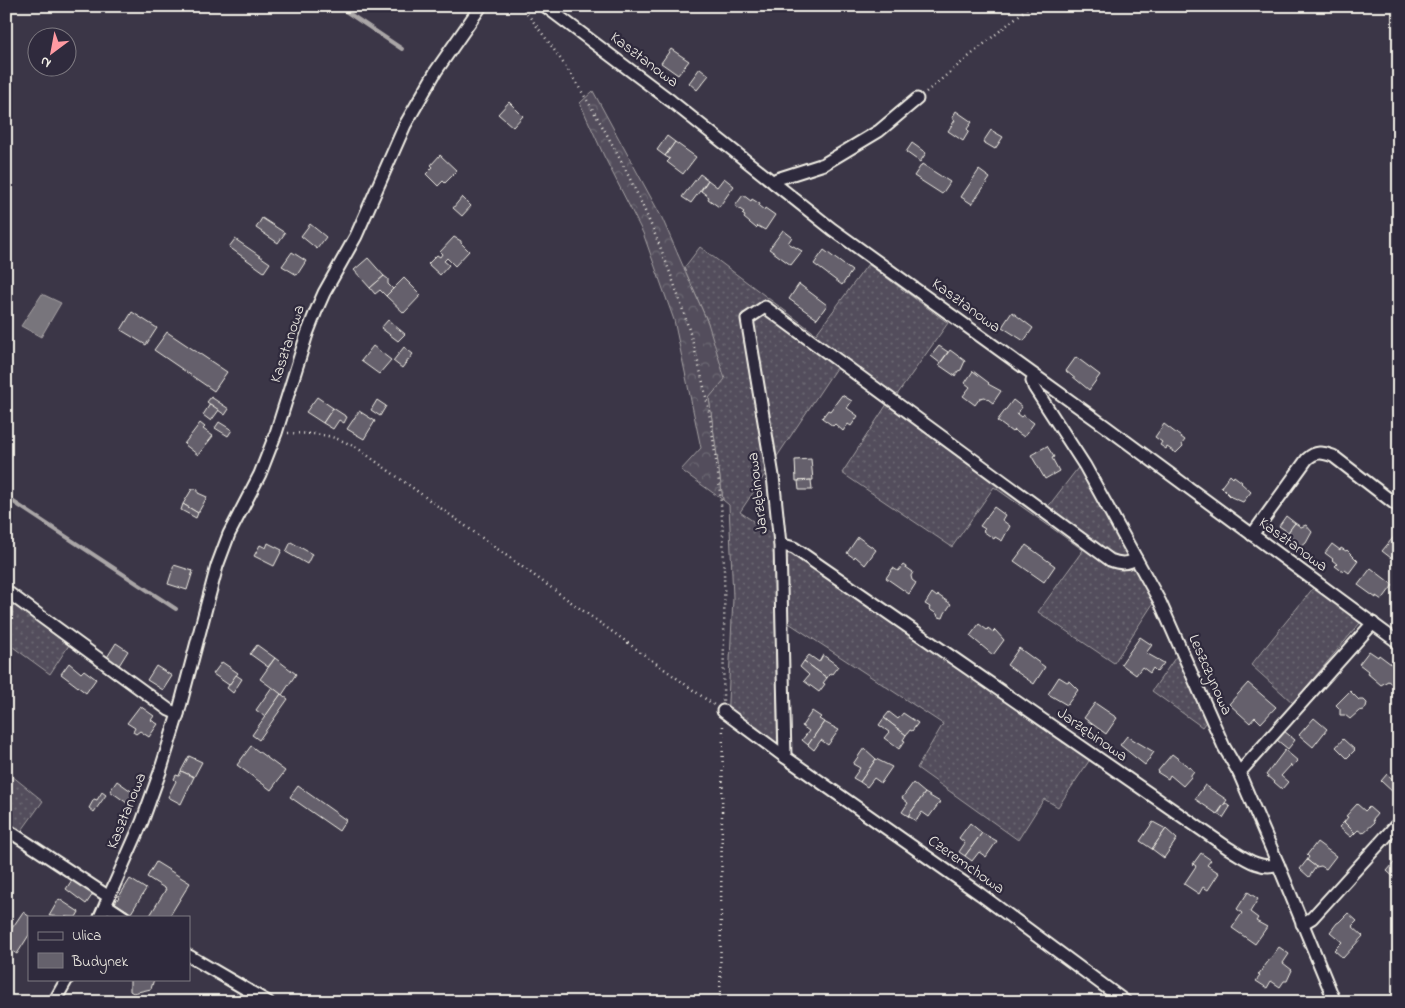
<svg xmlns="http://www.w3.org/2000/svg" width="1405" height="1008" font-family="'Indie Flower',sans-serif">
  <defs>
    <pattern id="grass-dots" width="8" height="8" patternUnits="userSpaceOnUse" patternTransform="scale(1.25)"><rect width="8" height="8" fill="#534e5c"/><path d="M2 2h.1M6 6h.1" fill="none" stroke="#6c6873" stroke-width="1.8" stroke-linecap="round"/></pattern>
    <pattern id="forest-crowns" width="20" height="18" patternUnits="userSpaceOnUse" patternTransform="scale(1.25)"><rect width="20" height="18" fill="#534e5c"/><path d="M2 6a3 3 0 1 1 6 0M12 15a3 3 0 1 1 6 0" fill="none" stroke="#6c6873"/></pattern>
  </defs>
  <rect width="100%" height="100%" fill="#3b3647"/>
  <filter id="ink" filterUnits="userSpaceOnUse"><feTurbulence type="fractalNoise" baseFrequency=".02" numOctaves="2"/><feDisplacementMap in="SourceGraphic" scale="10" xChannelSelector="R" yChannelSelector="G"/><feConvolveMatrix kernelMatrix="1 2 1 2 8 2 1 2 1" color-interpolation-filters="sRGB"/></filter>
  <g filter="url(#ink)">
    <g fill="url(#grass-dots)" stroke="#a4a0a2">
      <path d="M700,247L816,334L868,264L948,323L894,399L1047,508L1084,460L1160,593L1114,663L1038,612L1083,550L994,487L952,547L842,473L891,398L840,362L740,512L1091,758L1058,807L1044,799L1018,840L917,768L943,724L775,614L778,757L727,722L733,598L729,505L723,500L709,398L708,323L684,268Z"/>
      <path d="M6,584L75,636L50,674L6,642Z"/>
      <path d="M1314,587L1360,623L1293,703L1251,665Z"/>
      <path d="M1182,648L1212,714L1202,727L1152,691Z"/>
      <path d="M6,771L43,801L15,840L6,833Z"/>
    </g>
    <path fill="url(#forest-crowns)" stroke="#a4a0a2" d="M593,91L662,218L708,323L725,379L709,398L723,500L681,470L701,448L674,320L643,233L604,156L580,103Z"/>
    <path fill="#78747b" stroke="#aaa6a7" d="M42,294L61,303L41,337L21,326Z"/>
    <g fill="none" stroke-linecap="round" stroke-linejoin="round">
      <g stroke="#aaa6a7" stroke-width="4">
        <path d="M338,6L402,49"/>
        <path d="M6,497L176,609"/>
      </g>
    </g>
    <g fill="#65616c" stroke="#f4f1e8">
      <path d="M671,49L689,61L678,75L661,63Z"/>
      <path d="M700,68L709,75L697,90L689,83Z"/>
      <path d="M509,102L523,116L513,127L498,114Z"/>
      <path d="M956,111L972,122L967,129L969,131L963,141L948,131L955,120L952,118Z"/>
      <path d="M991,130L1003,137L995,149L983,142Z"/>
      <path d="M667,136L675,142L665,156L657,150Z"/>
      <path d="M675,142L696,157L683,174L667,162L670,159L665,156Z"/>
      <path d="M912,143L926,153L920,162L906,152Z"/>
      <path d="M440,155L457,171L445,183L443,181L438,186L426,174L433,167L431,165Z"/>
      <path d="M922,164L950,182L942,194L914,176Z"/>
      <path d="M979,170L990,178L972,204L961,197Z"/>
      <path d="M700,174L708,180L691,203L682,197Z"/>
      <path d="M724,178L734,186L719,207L708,199L709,197L701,191L708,180L717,187Z"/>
      <path d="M743,195L751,201L752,199L760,204L759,206L764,210L765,208L775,215L765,230L758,226L756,228L744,218L745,216L742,214L744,212L735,206Z"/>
      <path d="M462,197L471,206L462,216L453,208Z"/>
      <path d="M262,218L285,233L278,243L256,228Z"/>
      <path d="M310,224L326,237L317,249L301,236Z"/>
      <path d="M783,230L792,237L788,243L802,251L791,265L769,249Z"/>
      <path d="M454,237L461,241V243L469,251L455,266L447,258L444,261L449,265L440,275L428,264L437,255L440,257L442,254L440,252Z"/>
      <path d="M235,239L270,263L264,272L229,247Z"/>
      <path d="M824,250L852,271L842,285L814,264Z"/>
      <path d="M292,252L306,261L297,275L282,266Z"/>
      <path d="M368,258L384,276L370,288L354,270Z"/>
      <path d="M384,276L388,279V284L393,289L386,296L380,290L375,294L370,288Z"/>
      <path d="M404,278L421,295L404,313L386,296Z"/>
      <path d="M799,284L827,305L817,319L789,299Z"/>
      <path d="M132,312L157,328L146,345L121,330Z"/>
      <path d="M1012,312L1033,328L1024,341L1002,327Z"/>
      <path d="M388,320L405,334L398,341L381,328Z"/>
      <path d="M167,332L227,372L214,391L154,350Z"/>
      <path d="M373,346L391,360L379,374L361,361Z"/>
      <path d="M939,346L948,352L940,363L931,356Z"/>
      <path d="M404,347L413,354L402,368L393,361Z"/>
      <path d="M950,350L965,361L961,370L958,371L955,376L939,365Z"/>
      <path d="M1076,357L1100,375L1089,390L1066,371Z"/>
      <path d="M973,371L989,383L988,384L1001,391L993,403L985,397L980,398L975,405L963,396L970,387L965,383Z"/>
      <path d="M842,395L852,401L847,408L858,416L851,426L848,424L843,431L835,424L833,426L822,418L828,410L830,411Z"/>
      <path d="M211,397L229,409L225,415L207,402Z"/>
      <path d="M317,397L333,408L323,423L306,412Z"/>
      <path d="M377,400L386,406L380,416L371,410Z"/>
      <path d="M1013,400L1022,407L1017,414L1021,417L1023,415L1034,423L1024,437L1014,430L1012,432L997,421Z"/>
      <path d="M210,404L219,410L211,421L203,415Z"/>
      <path d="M333,408L347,417L344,423L339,420L333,429L323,423Z"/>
      <path d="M359,411L375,421L364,439L347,429Z"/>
      <path d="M219,422L232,430L228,436L215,428Z"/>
      <path d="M200,423L205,427L203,429L213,436L198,455L184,444Z"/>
      <path d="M1164,424L1185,440L1182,444L1183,446L1176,453L1167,447L1166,449L1160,445L1162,442L1155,437Z"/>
      <path d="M1047,446L1054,457L1052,458L1059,471L1045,479L1031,455Z"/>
      <path d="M811,459L813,480L796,481L795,460Z"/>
      <path d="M1230,475L1233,478L1234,476L1242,482L1241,483L1251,492L1243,502L1231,497L1221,487Z"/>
      <path d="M811,480L812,490H799L798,481Z"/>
      <path d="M192,489H195L198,490V493L207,497L198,513L183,504Z"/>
      <path d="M183,504L198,513L196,518L181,510Z"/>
      <path d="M994,507L1005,515L1002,520L1010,526L1002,541L995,537L994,539L983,531L985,529L980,526Z"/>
      <path d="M1286,516L1295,523L1288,532L1279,526Z"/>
      <path d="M1295,523L1301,527L1306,525L1312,532L1306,543L1301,547L1295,542L1294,544L1290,542L1292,539L1286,535Z"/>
      <path d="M1397,533L1399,534V549L1391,558L1382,551Z"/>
      <path d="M858,537L876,550L865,565L855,556L854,558L847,553Z"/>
      <path d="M291,542L312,554L307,564L286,552Z"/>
      <path d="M268,543L282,550L274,566L254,556L260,545L266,548Z"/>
      <path d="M1332,544L1340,550L1341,548L1346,551L1347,550L1358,561L1349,573L1345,570L1343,572L1335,566L1337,564L1332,560L1333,559L1325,553Z"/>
      <path d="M1026,545L1055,566L1044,582L1014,561Z"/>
      <path d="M174,565L193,571L187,590L168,584Z"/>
      <path d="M903,565L913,572L911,576L912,580L916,583L909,594L886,578L893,568L898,571Z"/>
      <path d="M1371,568L1393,585L1382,600L1376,596V598L1358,585Z"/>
      <path d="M932,593L937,597L938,595L951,604L945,613L943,618L938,617L937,614L929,609L930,607L925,604Z"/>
      <path d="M979,624L987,630L988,628L993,632L995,630L1004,640L993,655L970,636Z"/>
      <path d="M1140,637L1152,645L1146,653L1164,663L1157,672L1153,668L1150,673L1142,667L1136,675L1121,664Z"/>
      <path d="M116,643L128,651L118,667L106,659Z"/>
      <path d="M257,645L275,658L268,667L250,654Z"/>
      <path d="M1019,648L1045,667L1034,684L1007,665Z"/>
      <path d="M1369,651L1378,657L1379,655L1399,670V675L1395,683L1392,684L1388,681L1381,685L1367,673L1368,671L1359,664Z"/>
      <path d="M809,655L819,662L823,655L838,666L832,674L830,673L827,678L804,661Z"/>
      <path d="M275,658L296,674L282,695L260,679Z"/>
      <path d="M804,661L827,678L823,683L825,684L819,692L804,681L809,675L800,667Z"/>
      <path d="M222,662L238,673L229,685L213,674Z"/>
      <path d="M69,663L81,673L84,670L96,679L86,693L61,674Z"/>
      <path d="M156,666L172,676L163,690L147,680Z"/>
      <path d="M236,675L242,679L233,693L227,688Z"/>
      <path d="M1059,677L1067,682L1069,681L1078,690L1067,705L1048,694Z"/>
      <path d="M1248,683L1276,707L1261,723L1255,717L1250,723L1229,704Z"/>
      <path d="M272,687L281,694L265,717L256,710Z"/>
      <path d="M1350,691L1359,700H1364L1367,703L1366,707L1364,710L1359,711L1350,719L1345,715H1340V709L1336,705Z"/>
      <path d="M281,694L288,699L259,740L252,735Z"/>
      <path d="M1095,703L1117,718L1106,734L1084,718Z"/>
      <path d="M140,706L154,716L151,720L158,724L149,737L140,731L136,734L133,732L135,728L127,723Z"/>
      <path d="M812,711L821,717L819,719L824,722L808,745L802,740L809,731L802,726Z"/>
      <path d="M889,712L898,719L903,713L918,723L912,731L910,730L906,735L884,718Z"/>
      <path d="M884,718L906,735L903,740L905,741L899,749L884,738L889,732L879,725Z"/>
      <path d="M1314,718L1327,729L1313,747L1299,735Z"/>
      <path d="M824,722L839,730L828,745L821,740L814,750L808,745Z"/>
      <path d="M1284,731L1295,740L1288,749L1277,740Z"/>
      <path d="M1127,736L1154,752L1145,765L1120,745Z"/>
      <path d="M1343,739L1355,750L1347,758L1336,747Z"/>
      <path d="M251,746L285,771L271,790L237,765Z"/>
      <path d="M864,748L876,759L860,782L853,778L860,768L853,764Z"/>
      <path d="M1285,750L1298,761L1292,767L1291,765L1281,776L1288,782L1282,789L1266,775Z"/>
      <path d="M1172,754L1194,771L1191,775V777L1183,786L1170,775L1168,779L1157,772Z"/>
      <path d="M189,756L202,762L194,777L181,771Z"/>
      <path d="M876,759L892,767L881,783L874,778L867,787L860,782Z"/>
      <path d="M181,771L194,777L181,804L168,797L176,781L174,779L176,775L179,776Z"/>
      <path d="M1387,774L1399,785V789L1395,794L1381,781Z"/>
      <path d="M117,781L134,793L127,803L110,791Z"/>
      <path d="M913,783L925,793L908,816L902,812L908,803L902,798Z"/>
      <path d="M1205,785L1227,800L1217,814L1195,799Z"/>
      <path d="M298,786L346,820L339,831L290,797Z"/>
      <path d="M102,792L106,795L94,812L89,808L94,799L97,800Z"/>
      <path d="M925,793L940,802L929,817L922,812L916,821L908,816Z"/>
      <path d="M1225,803L1230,807L1223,818L1218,814Z"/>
      <path d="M1357,804L1365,811L1369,807L1377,814L1373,819L1374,823L1363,833L1358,830L1355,833L1344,822L1348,817L1346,816Z"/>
      <path d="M1153,822L1166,829L1152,849L1140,841Z"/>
      <path d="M1344,822L1355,833L1351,837L1339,827Z"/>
      <path d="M970,823L982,833L965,856L959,852L965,843L959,838Z"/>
      <path d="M1166,829L1177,839L1164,858L1152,849Z"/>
      <path d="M982,833L997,841L986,857L979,852L972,861L965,856Z"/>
      <path d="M1317,842L1336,856L1326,869L1321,866L1316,867L1307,860L1309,857L1307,855Z"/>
      <path d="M1201,853L1211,860L1207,865L1219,873L1208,890L1203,887L1199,894L1184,884L1196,866L1193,864Z"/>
      <path d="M1399,857V882L1387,871Z"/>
      <path d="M6,858L13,863L6,872Z"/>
      <path d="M1307,860L1316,867L1309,877L1300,869Z"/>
      <path d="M156,862L190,883L169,917H149L166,889L147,877Z"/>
      <path d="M130,879L146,889L131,913L115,903Z"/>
      <path d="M72,880L93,894L86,904L66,889Z"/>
      <path d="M1248,892L1258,899L1250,912L1258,918L1256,921L1267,927L1255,944L1232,928L1242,913L1237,909Z"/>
      <path d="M59,899L79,912L76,917L49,916Z"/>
      <path d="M23,912L30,917H29V935L17,954L6,947V937Z"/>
      <path d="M1348,913L1357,921L1352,926L1363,936L1343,958L1334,950L1342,942L1330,932L1337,923L1339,922Z"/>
      <path d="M1279,947L1289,954L1283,963L1292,970L1287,981H1284L1280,987L1271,981L1267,988L1256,981L1260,976L1258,975Z"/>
      <path d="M130,979H154L151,989L133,993L130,991Z"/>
    </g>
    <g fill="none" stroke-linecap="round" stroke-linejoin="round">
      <g stroke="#f4f1e8" stroke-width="15">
        <g id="minor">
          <path d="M545,6L671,101L832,229L1105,426L1399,643"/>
          <path d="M774,183L777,179L824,164L879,131L917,99"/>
          <path d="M1035,376L1032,381L1034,387L1085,466L1160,602L1224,747L1239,773L1278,864L1335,1002"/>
          <path d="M1252,535L1307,459C1316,451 1322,452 1333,456L1399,507"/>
          <path d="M780,544L785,757"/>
          <path d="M1136,559C1127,564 1120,564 1110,560L765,307L747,319L773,476L780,544L794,548L1228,848C1243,857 1261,871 1278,864"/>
          <path d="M6,591L169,710L178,714"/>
          <path d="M723,711L785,757L980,894L1126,1002"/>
          <path d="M1239,773L1373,623"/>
          <path d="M6,829L109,897"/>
          <path d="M106,905L124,917"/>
          <path d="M100,917L142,822L160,772L178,714L217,566L229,534L260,474L276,433L307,334L316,311L324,293L356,236L405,125L436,71L481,6"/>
          <path d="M1302,924L1312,918L1399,822"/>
          <path d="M189,956L268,1002"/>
          <path d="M54,1002L67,979"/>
        </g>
      </g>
      <g stroke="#f4f1e8" stroke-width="2.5" stroke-dasharray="1 4" stroke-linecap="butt">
        <path d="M521,6C608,113 676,258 705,392C711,419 714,447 718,474C727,549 724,626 723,701"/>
        <path d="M926,92L1030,6"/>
        <path d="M288,433C320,434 331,433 360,450L714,705"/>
        <path d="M720,1002L723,724"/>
      </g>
      <use href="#minor" stroke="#2f2a3d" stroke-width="11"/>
    </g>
  </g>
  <g text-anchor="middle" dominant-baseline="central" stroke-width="4.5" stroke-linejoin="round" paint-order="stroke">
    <g font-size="16" fill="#f4f1e8" stroke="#2f2a3d">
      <text transform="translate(644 60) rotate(37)">Kasztanowa</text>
      <text transform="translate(966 306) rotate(36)">Kasztanowa</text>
      <text transform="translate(288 344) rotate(-72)">Kasztanowa</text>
      <text transform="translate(758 493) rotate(-97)">Jarzębinowa</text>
      <text transform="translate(1293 545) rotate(36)">Kasztanowa</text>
      <text transform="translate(1210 675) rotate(66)">Leszczynowa</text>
      <text transform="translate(1092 735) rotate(35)">Jarzębinowa</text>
      <text transform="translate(127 811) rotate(-68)">Kasztanowa</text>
      <text transform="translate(966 865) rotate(35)">Czeremchowa</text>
    </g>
  </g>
  <rect width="1405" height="1008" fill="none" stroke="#2f2a3d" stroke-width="25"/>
  <rect x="12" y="12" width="1380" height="983" fill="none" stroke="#f4f1e8" stroke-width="2" filter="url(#ink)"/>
  <rect x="28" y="916" width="162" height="65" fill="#2f2a3d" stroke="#7e7a81"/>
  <rect x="38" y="932" width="25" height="8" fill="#2f2a3d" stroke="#7e7a81"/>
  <text x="72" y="940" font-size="15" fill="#f4f1e8">Ulica</text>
  <rect x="38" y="953" width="25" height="15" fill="#65616c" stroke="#7e7a81"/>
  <text x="72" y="966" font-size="15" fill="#f4f1e8">Budynek</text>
  <g transform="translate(52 52) rotate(212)"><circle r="24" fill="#2f2a3d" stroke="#7e7a81"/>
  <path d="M0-4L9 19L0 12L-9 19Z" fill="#ff9aa2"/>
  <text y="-8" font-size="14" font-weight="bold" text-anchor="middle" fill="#f4f1e8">N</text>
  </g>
</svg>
